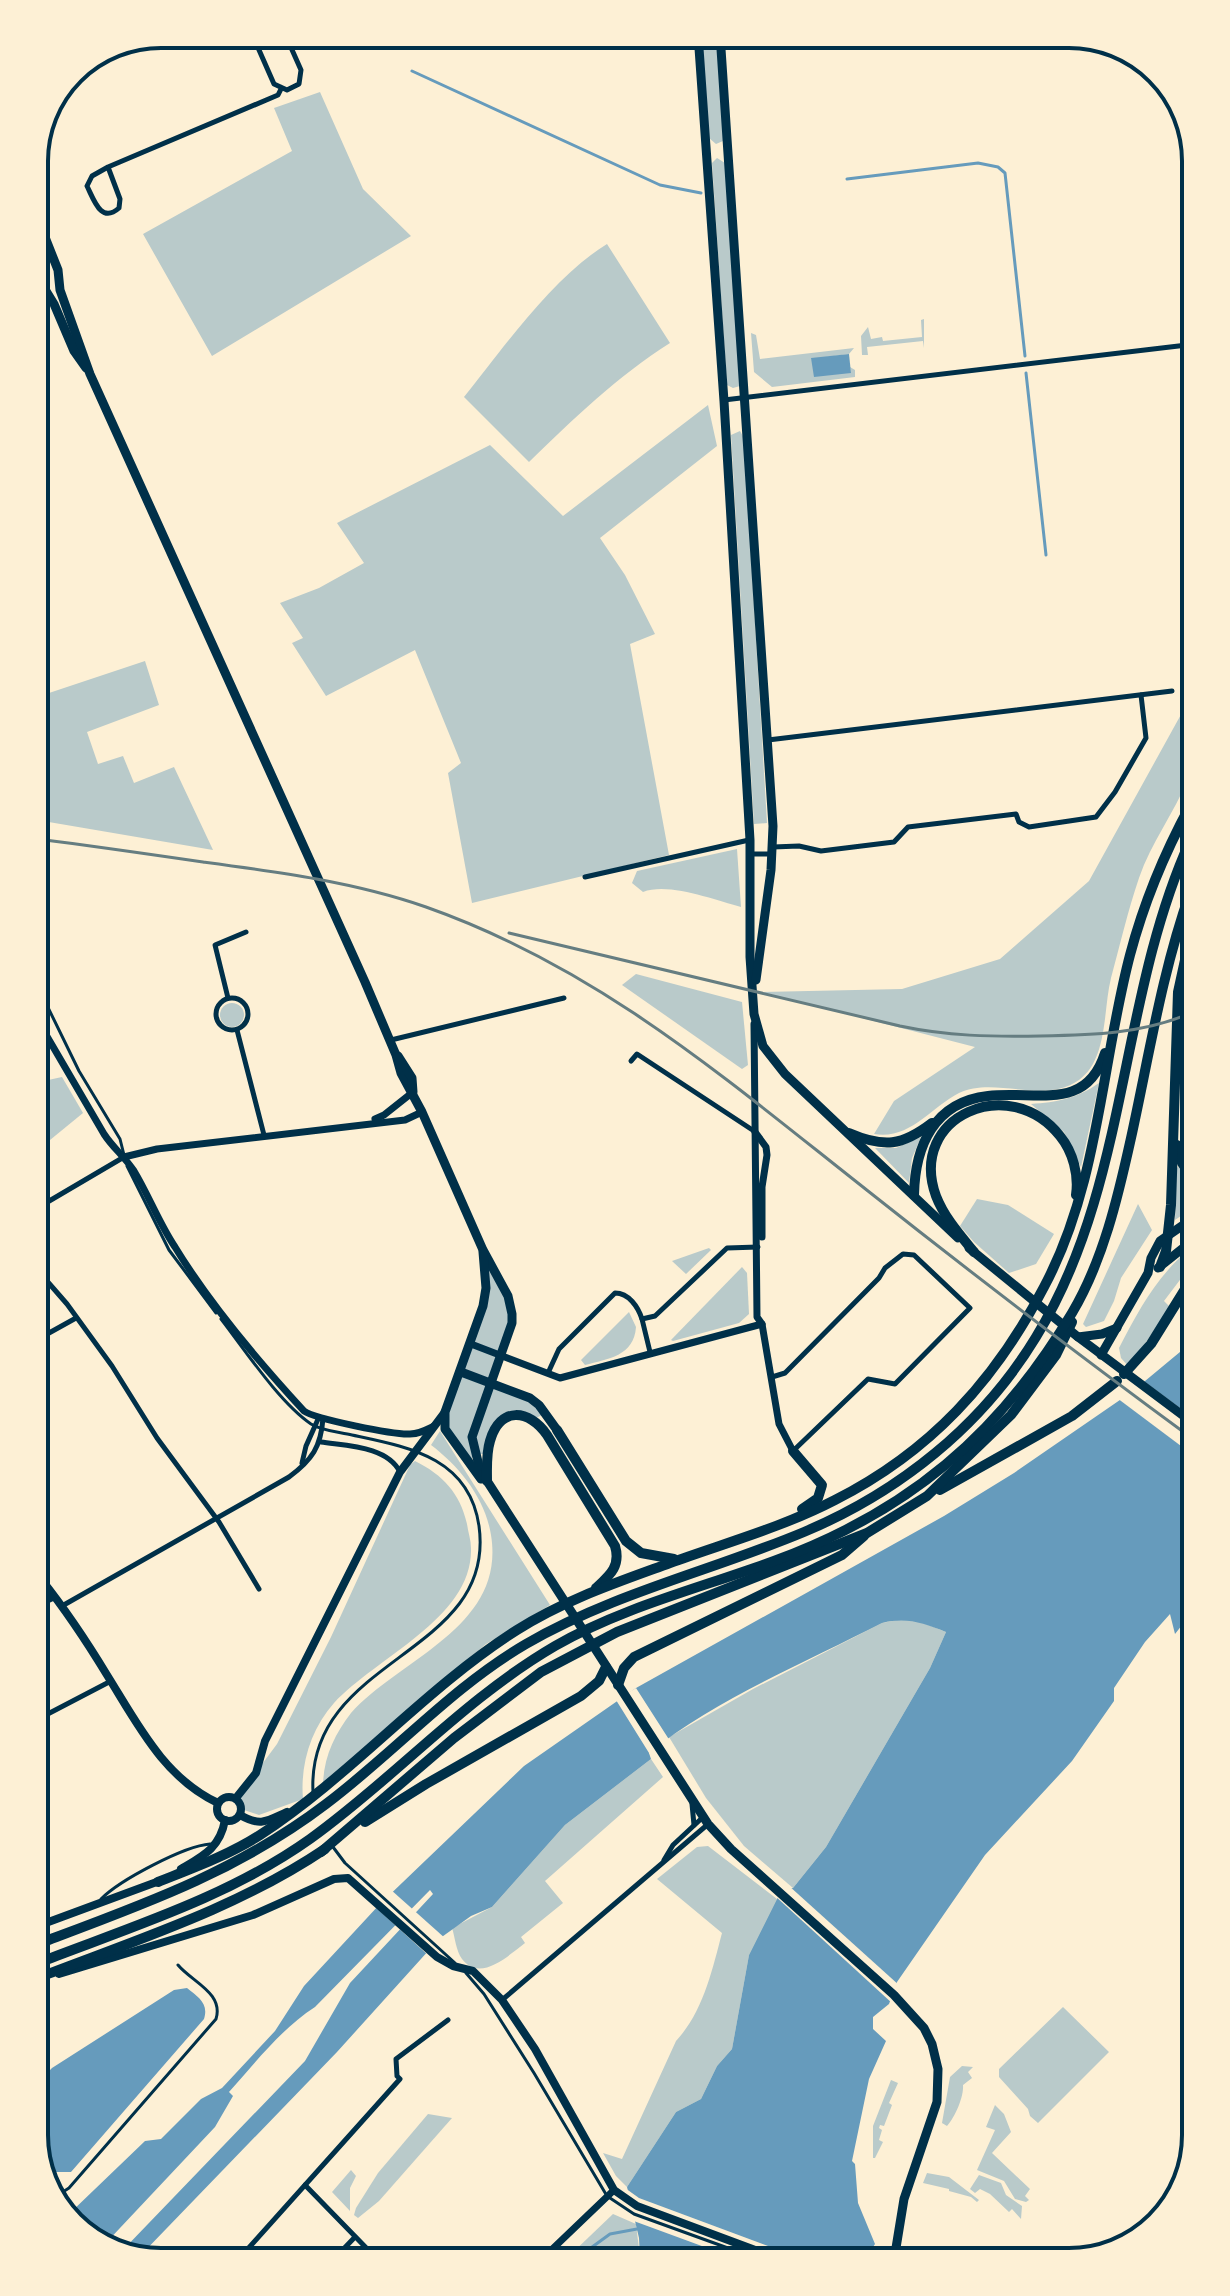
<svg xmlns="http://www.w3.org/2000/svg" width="1230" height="2296" font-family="Roboto,sans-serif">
  <rect width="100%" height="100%" fill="#fdf0d5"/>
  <g fill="#b9caca">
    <path d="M702,34H716L724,136L723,141L716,144L709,138Z"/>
    <path d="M320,92L363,189L411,236L212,356L143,234L292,151L274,108Z"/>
    <path d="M717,158L725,163L740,386L733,388L727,385L712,163Z"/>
    <path d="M607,244L670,343C618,376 573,419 529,462L464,397C504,347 553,277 607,244Z"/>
    <path d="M924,319V348L923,341L867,347L868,355H862L861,336L868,327L871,339L882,337L883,341L922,337L921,320Z"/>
    <path d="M751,333L756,335L760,359L854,348L849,354L811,359L851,373L850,367L855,370V377L772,387L754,372Z"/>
    <path d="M708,405L717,446L600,538L625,575L655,634L630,644L669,855L472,903L448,773L461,763L415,650L326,696L292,643L303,638L280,603L319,588L364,563L337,523L490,445L563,516Z"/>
    <path d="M740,431L744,438L767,823L754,824L731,435Z"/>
    <path d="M145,661L159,705L87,732L98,764L123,756L134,783L174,767L213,850L37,820V697Z"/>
    <path d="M1189,700C1189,717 1193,766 1188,779C1174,813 1151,843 1139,878C1128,910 1120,945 1111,978C1103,1010 1108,1059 1079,1080C1044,1105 995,1076 959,1093C930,1108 910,1140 874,1134L894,1101L975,1047L761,992L902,989L1000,959L1089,881Z"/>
    <path d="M737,849L741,907C714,900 669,882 643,892L632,883L637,871Z"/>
    <path d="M636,974L742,1002L748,1065L742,1069L622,985Z"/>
    <circle cx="232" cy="1015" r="12"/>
    <path d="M1191,1021V1154L1187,1155L1182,1112L1185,1024Z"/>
    <path d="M62,1077L83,1113L39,1149V1082Z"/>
    <path d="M1099,1083L1081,1167L1064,1132L1031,1104C1057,1102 1076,1099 1099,1083Z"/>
    <path d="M921,1137L912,1158L909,1183L875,1148H896Z"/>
    <path d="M1179,1167L1191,1182V1209L1175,1220L1176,1168Z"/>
    <path d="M977,1199L1008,1205L1054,1234L1036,1264L1009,1273L974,1242L960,1226Z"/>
    <path d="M1138,1204L1152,1230L1121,1278L1114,1301L1104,1321L1086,1327L1083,1324Z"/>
    <path d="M1192,1246V1264L1164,1301L1170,1307L1129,1367L1121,1358L1119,1348C1141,1306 1155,1279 1192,1246Z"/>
    <path d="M709,1248L711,1250L686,1274L672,1261Z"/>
    <path d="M483,1250L512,1314L491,1382L521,1394L546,1413L534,1419L503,1420L488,1454H475L468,1463L445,1424L483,1306Z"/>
    <path d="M742,1267L747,1273L749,1314L739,1323L673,1341L671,1340Z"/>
    <path d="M629,1312L636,1327C634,1356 608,1359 585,1365L581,1360Z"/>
    <path d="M440,1431L550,1605L486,1644L323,1784C324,1756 335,1734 351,1713C401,1658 506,1627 491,1535C485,1498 460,1467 431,1445Z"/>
    <path d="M415,1461C443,1475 460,1493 467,1524C468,1532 471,1540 471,1548C473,1618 376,1657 334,1703C311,1729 300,1764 303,1799L259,1815L241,1809L240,1794L277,1744L331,1637L410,1465Z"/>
    <path d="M897,1620H916L946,1632L930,1668L826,1847L793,1888L744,1846L706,1798L669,1737L753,1689L882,1623Z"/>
    <path d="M651,1759L663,1777L545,1881L563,1903L521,1937L525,1943C509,1955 480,1983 462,1959C456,1951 455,1937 452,1928L492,1907L565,1825Z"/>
    <path d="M708,1846L777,1899L749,1955L732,2049L717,2066L701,2099L676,2112L627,2187L616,2176L603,2153L622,2159L676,2041C703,2012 712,1971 722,1933L657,1879L697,1847Z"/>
    <path d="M1063,2007L1109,2052L1038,2123L1030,2116L1028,2109L999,2077V2069Z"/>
    <path d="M962,2066L973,2067L968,2072L972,2078L963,2085C964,2097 955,2117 947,2126L942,2123L950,2077Z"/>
    <path d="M891,2080L898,2083L889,2103L892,2105L884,2126L880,2125L879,2128L882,2130L879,2140L883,2142L875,2158H873V2126Z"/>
    <path d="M995,2105L1004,2114L1011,2132L992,2153L1030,2189L1025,2196L1029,2200L1026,2202L1015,2199L1004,2181L977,2170L995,2130L986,2127Z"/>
    <path d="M428,2114L452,2118L379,2201L358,2218L354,2215L356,2208L378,2173Z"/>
    <path d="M351,2170L356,2176L350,2188V2211L332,2192Z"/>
    <path d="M927,2173L949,2177L979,2200L977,2202L971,2197L949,2191V2189L923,2183Z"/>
    <path d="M979,2175L1001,2183L1006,2195L1022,2206L1021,2219L1012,2209L1009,2212L990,2194L980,2189L975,2193L970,2189Z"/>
    <path d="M613,2214L636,2224L640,2257L567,2258Z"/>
  </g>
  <g fill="#669bbc">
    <path d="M849,354L851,373L814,377L811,358Z"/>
    <path d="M1192,1342L1193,1611L1175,1634L1170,1614L1145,1642L1114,1688V1701L1072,1761L985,1855L897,1982L889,2004L873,2017V2029L886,2041L869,2079L852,2161L855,2164L858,2203L875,2244L871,2250L874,2255L640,2257L639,2238L627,2187L676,2112L701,2099L717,2066L732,2049L749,1955L778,1897L784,1890L793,1888L826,1847L930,1668L946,1632C923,1623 907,1617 882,1623C806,1662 715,1700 649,1753L651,1759L565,1825L492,1907L471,1916L439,1939L337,2052L139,2257L122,2251L305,2061L350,1983L433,1894L430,1890L315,2007C281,2029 256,2062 229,2092L233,2096L215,2127L104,2245L90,2240L69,2214L145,2141L161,2139L201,2099L222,2088L275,2031L304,1986L379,1905L524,1766L636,1688L944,1516L1014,1473L1133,1391Z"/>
    <path d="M187,1988C198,1997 209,2003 204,2019L71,2172H44L43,2077L52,2068L174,1990Z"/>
  </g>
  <g fill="#fdf0d5">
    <path d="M1141,1379L1192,1417L1193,1455L1117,1398Z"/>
    <path d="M636,1688L670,1741L653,1754L654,1761L616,1700Z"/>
    <path d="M788,1885L900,1986L893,2004L774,1895L782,1887Z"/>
    <path d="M390,1889L446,1939L429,1956L373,1905Z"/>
    <path d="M625,2188L639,2198L792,2255L729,2256L631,2220Z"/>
  </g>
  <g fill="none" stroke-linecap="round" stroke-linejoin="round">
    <g stroke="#669bbc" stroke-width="3">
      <path d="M412,71L660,185L701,193"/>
      <path d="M847,179L978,163L998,167L1005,173L1025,356"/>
      <path d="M1026,373L1046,555"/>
      <path d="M577,2258L610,2234L637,2229"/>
    </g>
    <g stroke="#003049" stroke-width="3">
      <path d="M35,247L46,275L43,287L35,291"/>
      <path d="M38,987L79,1071L120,1139L124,1155"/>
      <path d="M127,1166L169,1250L216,1313"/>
      <path d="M221,1319C245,1350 279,1402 311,1424C322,1431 339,1432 352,1435C408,1447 469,1457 479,1526C497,1656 306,1656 313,1792"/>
      <path d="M333,1847L345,1863L455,1963"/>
      <path d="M101,1899C120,1880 184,1846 210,1844"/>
      <path d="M466,1973L484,1994L534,2073L607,2196L634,2214L750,2256"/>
      <path d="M55,2197L69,2188L216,2019C224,1993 192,1982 178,1965"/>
    </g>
    <g stroke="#003049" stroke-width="5">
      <path d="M252,34L274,84L287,90L299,84L301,70L285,34"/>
      <path d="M108,167L120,199L119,208C101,224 94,200 87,186L92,176L108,167L278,95L281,89"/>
      <path d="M35,301L48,295"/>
      <path d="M724,400L1187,345"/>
      <path d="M768,740L1172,691"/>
      <path d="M773,847L799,846L821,851L894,842L908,827L1016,814L1019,822L1029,827L1096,817L1115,792L1146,738L1141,695"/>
      <path d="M750,854H772"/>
      <path d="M585,877L749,840"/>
      <circle cx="232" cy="1014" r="16"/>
      <path d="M228,998L215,945L246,932"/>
      <path d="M237,1030L264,1135"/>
      <path d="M391,1040L564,998"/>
      <path d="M631,1061L637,1054L754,1131"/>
      <path d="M39,1207L124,1157"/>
      <path d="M40,1273L67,1304L112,1366L157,1438L219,1522L259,1589"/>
      <path d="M642,1319L650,1352"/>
      <path d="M40,1338L76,1318"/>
      <path d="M548,1373L559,1349L615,1293C629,1293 638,1307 642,1319L655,1316L727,1248L758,1247"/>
      <path d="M772,1377L785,1373L879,1278L885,1268L903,1254L914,1255L970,1308L895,1384L868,1379L793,1451"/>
      <path d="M321,1442C347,1446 387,1446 400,1472"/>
      <path d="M302,1463L306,1446L319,1417"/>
      <path d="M41,1604L54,1598"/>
      <path d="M62,1606L289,1477C312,1460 321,1447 323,1418"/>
      <path d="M42,1717L111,1681"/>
      <path d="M692,1804L694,1825"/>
      <path d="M664,1860L673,1845L702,1818"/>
      <path d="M502,2000L707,1825"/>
      <path d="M305,2185L378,2260"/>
      <path d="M333,2260L355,2237"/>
      <path d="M237,2261L400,2079L397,2076L396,2059L448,2020"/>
    </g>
    <g stroke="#003049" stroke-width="7">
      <path d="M38,1021L104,1134C113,1148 125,1157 134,1171C149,1196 159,1223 175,1247C211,1306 257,1360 304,1411C315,1419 394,1435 410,1434C419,1434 426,1430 434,1426"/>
      <path d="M754,1024L757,1317L762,1324"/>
      <path d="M375,1119L384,1115L413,1092"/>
      <path d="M755,1132L766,1147L767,1155L762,1187V1237"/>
      <path d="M124,1157L157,1149L405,1120L422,1112"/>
      <path d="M471,1344L560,1378L762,1324L779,1424L793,1451"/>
      <path d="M543,2258L614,2190"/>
    </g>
    <g stroke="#003049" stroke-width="8">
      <path d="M41,1579C65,1609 87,1642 107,1675C137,1723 164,1778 218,1803"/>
      <circle cx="229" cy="1809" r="12"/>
      <path d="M236,1798L256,1773L265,1741L400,1472L445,1412"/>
      <path d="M240,1815C261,1827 267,1821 287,1812"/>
      <path d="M181,1869C203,1856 220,1848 225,1820"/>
      <path d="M43,1924L162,1880"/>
      <path d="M59,1974L253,1915L334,1879L348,1878L437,1957L453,1966L473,1971L502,2000L535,2049L614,2190L637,2206L771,2256"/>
    </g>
    <g stroke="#003049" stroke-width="9">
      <path d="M698,34L724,401L750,840V957L754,1014L763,1046L785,1074L958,1238"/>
      <path d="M720,34L773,826L771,870L756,980"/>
      <path d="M35,212L58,270L60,290L90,374L365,982L396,1055L401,1073L422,1112L483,1250L508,1296L512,1314V1323L472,1437L480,1470L708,1824L731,1849L894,1995L924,2028L932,2044L938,2069L937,2102L904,2199L895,2254"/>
      <path d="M35,273L54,304L74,351L86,368"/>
      <path d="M398,1056L412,1078L413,1092"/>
      <path d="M969,1248L1078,1337L1193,1423"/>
      <path d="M1158,1268L1192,1241"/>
      <path d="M1078,1337L1102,1334L1117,1328"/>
      <path d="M1101,1355L1148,1273L1151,1258L1160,1241L1192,1219"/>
      <path d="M461,1372L530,1398L539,1405L557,1430"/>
      <path d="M481,1479L445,1429V1412L483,1306L486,1288L483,1252"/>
    </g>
    <g stroke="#003049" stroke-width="10">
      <path d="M849,1133C884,1148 902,1146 932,1123"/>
      <path d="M1177,1145L1182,1163L1191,1175"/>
      <path d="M914,1195C915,1146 934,1102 988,1096C1035,1090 1086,1113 1105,1053"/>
      <path d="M974,1252C960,1235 944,1217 936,1196C907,1116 1010,1072 1060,1136C1073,1152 1079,1175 1076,1195"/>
      <path d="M1160,1267L1166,1251L1171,1205L1178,992L1190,937"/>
      <path d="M1124,1374L1151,1344L1192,1278"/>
      <path d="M557,1430L626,1541L641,1553L674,1559"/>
      <path d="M793,1451L822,1485L818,1498L802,1509"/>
      <path d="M487,1481C487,1468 486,1454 490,1441C500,1406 529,1409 547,1435L615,1546C621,1566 610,1575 596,1588"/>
      <path d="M940,1490L1072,1416L1117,1381"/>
      <path d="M618,1685L624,1668L634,1657L842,1555L864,1536"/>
      <path d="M365,1822L426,1784L581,1696L599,1681L606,1667"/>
      <path d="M321,1852L454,1738L541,1672L617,1632L867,1533L927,1496L1011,1415L1056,1355L1072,1322"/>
      <path d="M158,1882C193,1868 229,1855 260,1835C352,1775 424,1689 517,1630C564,1600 618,1582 670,1563C725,1543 783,1527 835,1500C930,1452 995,1381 1044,1287C1099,1184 1101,1065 1130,955C1144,902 1164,854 1190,806"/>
      <path d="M43,1942C145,1904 238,1871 326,1804C394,1753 452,1687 526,1644C614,1593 711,1571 804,1532C899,1492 982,1426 1036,1337C1129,1186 1118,1000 1190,841"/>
      <path d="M43,1961C134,1926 230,1896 310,1839C395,1778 464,1699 555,1646C623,1607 701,1588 774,1561C908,1512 999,1435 1072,1313C1103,1261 1118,1197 1131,1138C1149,1056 1162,972 1190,893"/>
      <path d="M43,1976C139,1939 239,1907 325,1849"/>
    </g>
    <g stroke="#657d81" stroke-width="3">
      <path d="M38,839C93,846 148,854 203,862C278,872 354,882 426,907C599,968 727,1080 868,1191C975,1276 1083,1358 1193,1439"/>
      <path d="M509,933L900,1026C947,1036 992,1037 1040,1036C1092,1035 1142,1034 1191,1013"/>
    </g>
  </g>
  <path d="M0 0H1230V2296H0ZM161 48H1069A113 113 0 0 1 1182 161V2135A113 113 0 0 1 1069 2248H161A113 113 0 0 1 48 2135V161A113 113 0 0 1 161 48Z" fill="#fdf0d5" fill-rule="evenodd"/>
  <path fill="none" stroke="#003049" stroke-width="4" d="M161 48H1069A113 113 0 0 1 1182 161V2135A113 113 0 0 1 1069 2248H161A113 113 0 0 1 48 2135V161A113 113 0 0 1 161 48Z"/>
</svg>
